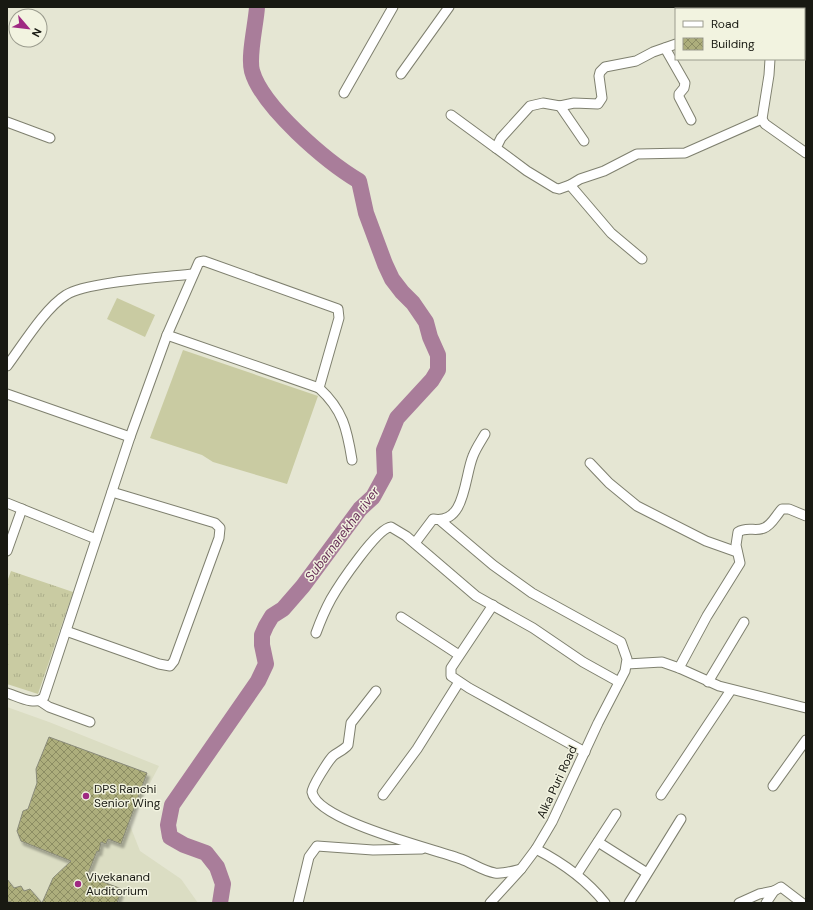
<svg xmlns="http://www.w3.org/2000/svg" width="813" height="910" font-family="'DM Sans',sans-serif">
  <defs>
    <pattern id="grass-tufts" width="24" height="20" patternUnits="userSpaceOnUse"><rect width="24" height="20" fill="#c9cba2"/><path d="M3 7l-1-3M5 7V3M7 7l1-3M15 17l-1-3M17 17v-4M19 17l1-3" fill="none" stroke="#acae8a"/></pattern>
    <pattern id="building-cross-hatch" width="8" height="8" patternUnits="userSpaceOnUse"><rect width="8" height="8" fill="#adae7c"/><path d="M0 0l8 8M0 8l8-8" fill="none" stroke="#8c8d64"/></pattern>
    <filter id="shadow"><feDropShadow dx="2.5" dy="4" stdDeviation="1" flood-color="#0004"/></filter>
  </defs>
  <rect width="100%" height="100%" fill="#e5e6d3"/>
  <path fill="#dbddc3" d="M7,707L49,722L159,766L129,823L140,851L181,879L198,903H7Z"/>
  <path fill="url(#grass-tufts)" d="M11,571L73,592L38,694L7,684V582Z"/>
  <g fill="#c9cba2">
    <path d="M117,298L155,315L145,337L107,319Z"/>
    <path d="M183,350L318,396L287,484L213,462L202,455L150,438Z"/>
  </g>
  <g fill="none" stroke-linecap="round" stroke-linejoin="round">
    <path stroke="#a97d9a" stroke-width="16" d="M220,903L223,884L217,867L206,853L184,845L170,837L168,825L172,805L258,681L266,664L262,645V635L266,626L272,616L283,609L303,586L360,509L373,497L385,475L384,450L397,418L432,380L438,370V355L430,337L426,322L413,303L402,292L392,279L385,264L366,213L359,181C327,162 262,107 252,71C248,56 256,24 257,7"/>
  </g>
  <g fill="url(#building-cross-hatch)" stroke="#898a79" filter="url(#shadow)">
    <path d="M49,737L147,773L121,844L108,839L106,844L101,842L99,852L97,851L87,876L122,889L117,903H42L53,878L71,861L21,841L17,831L23,811L28,809L37,783L36,769Z"/>
    <path d="M7,879L14,888L21,886L24,891L30,889L42,903H14L7,901Z"/>
  </g>
  <g fill="none" stroke-linecap="round" stroke-linejoin="round">
    <g stroke="#7f806f" stroke-width="11">
      <g id="street">
        <path d="M725,7L731,9"/>
        <path d="M716,9L717,7"/>
        <path d="M804,17H806"/>
        <path d="M665,48L685,83L684,88L679,94V97L691,120"/>
        <path d="M770,59L769,75L762,119L765,124L806,153"/>
        <path d="M401,74L449,7"/>
        <path d="M344,93L393,7"/>
        <path d="M560,106L584,141"/>
        <path d="M451,115L496,148"/>
        <path d="M7,122L50,138"/>
        <path d="M570,185L580,179L604,171L637,154L685,153L762,119"/>
        <path d="M642,259L611,233L570,185L559,189L555,188L527,171L496,148L501,138L530,106L543,103L560,106L574,103L598,104L602,98L599,76L600,72L605,67L636,61L653,52L676,44"/>
        <path d="M167,335L319,388C343,410 347,429 352,460"/>
        <path d="M7,366C22,346 45,308 66,295C85,282 166,277 193,274"/>
        <path d="M7,394L130,437"/>
        <path d="M590,463L609,483L637,506L706,541L737,552"/>
        <path d="M7,503L96,539"/>
        <path d="M441,521L493,565L532,593L621,642L627,659L625,671L598,723L552,822L536,849L521,869L490,903"/>
        <path d="M415,543L433,519C466,525 464,477 473,456C476,448 481,441 485,434"/>
        <path d="M7,551L22,509"/>
        <path d="M493,605L451,668V676L469,688L585,752"/>
        <path d="M401,617L459,655"/>
        <path d="M66,631L159,664L170,666L174,661L219,538L220,528L215,523L112,492"/>
        <path d="M316,633C320,622 325,610 331,599C339,585 377,528 391,527L406,536L476,596L533,628L583,662L619,682"/>
        <path d="M627,664L662,662L679,668L719,686L806,708"/>
        <path d="M679,668L707,616L740,563L736,545L738,532C747,526 756,532 764,528C772,525 776,515 782,509H789L806,516"/>
        <path d="M708,682L744,622"/>
        <path d="M376,691L351,723L348,745C344,750 338,752 333,756C329,760 312,786 312,792C317,821 434,849 461,859C472,863 483,871 495,873C503,874 513,871 521,869"/>
        <path d="M7,693C17,696 36,707 44,697L130,437L167,335L199,262L204,261L338,309L339,318L319,388"/>
        <path d="M40,701L49,707L90,722"/>
        <path d="M773,786L806,740"/>
        <path d="M383,795L417,749L459,682"/>
        <path d="M661,795L731,690"/>
        <path d="M598,842L647,873"/>
        <path d="M536,849C563,863 586,879 605,903"/>
        <path d="M577,874L616,814"/>
        <path d="M298,903L309,857L317,846L373,850L422,849"/>
        <path d="M629,903L681,819"/>
        <path d="M739,903L759,894L774,891"/>
        <path d="M766,903L774,891L781,887L802,903"/>
      </g>
    </g>
    <use href="#street" stroke="#fff" stroke-width="9"/>
  </g>
  <g fill="#9f2982" stroke="#f2f3e0" stroke-width="1.5">
    <circle cx="86" cy="796" r="4"/>
    <circle cx="78" cy="884" r="4"/>
  </g>
  <g text-anchor="middle" dominant-baseline="central" stroke-width="3" stroke-linejoin="round" paint-order="stroke">
    <g font-size="12" fill="#181912" stroke="#f2f3e0">
      <text transform="translate(557 782) rotate(-65)">Alka Puri Road</text>
    </g>
    <g font-size="12" fill="#181912" stroke="#f2f3e0" text-anchor="start">
      <text x="94" y="789">DPS Ranchi<tspan x="94" dy="14">Senior Wing</tspan></text>
      <text x="86" y="877">Vivekanand<tspan x="86" dy="14">Auditorium</tspan></text>
    </g>
    <g font-size="13" font-style="italic" fill="#672e57" stroke="#f2f3e0">
      <text transform="translate(342 534) rotate(-53)">Subarnarekha river</text>
    </g>
  </g>
  <rect width="813" height="910" fill="none" stroke="#181912" stroke-width="16"/>
  <rect x="675" y="8" width="130" height="52" fill="#f2f3e0" stroke="#9b9c8e"/>
  <rect x="683" y="21" width="20" height="6" fill="#ffffff" stroke="#9b9c8e"/>
  <text x="711" y="28" font-size="12" fill="#181912">Road</text>
  <rect x="683" y="38" width="20" height="12" fill="url(#building-cross-hatch)" stroke="#9b9c8e"/>
  <text x="711" y="48" font-size="12" fill="#181912">Building</text>
  <g transform="translate(28 28) rotate(118)"><circle r="19" fill="#f2f3e0" stroke="#9b9c8e"/>
  <path d="M0-3L7 15L0 10L-7 15Z" fill="#9f2982"/>
  <text y="-6" font-size="11" font-weight="bold" text-anchor="middle" fill="#181912">N</text>
  </g>
</svg>
